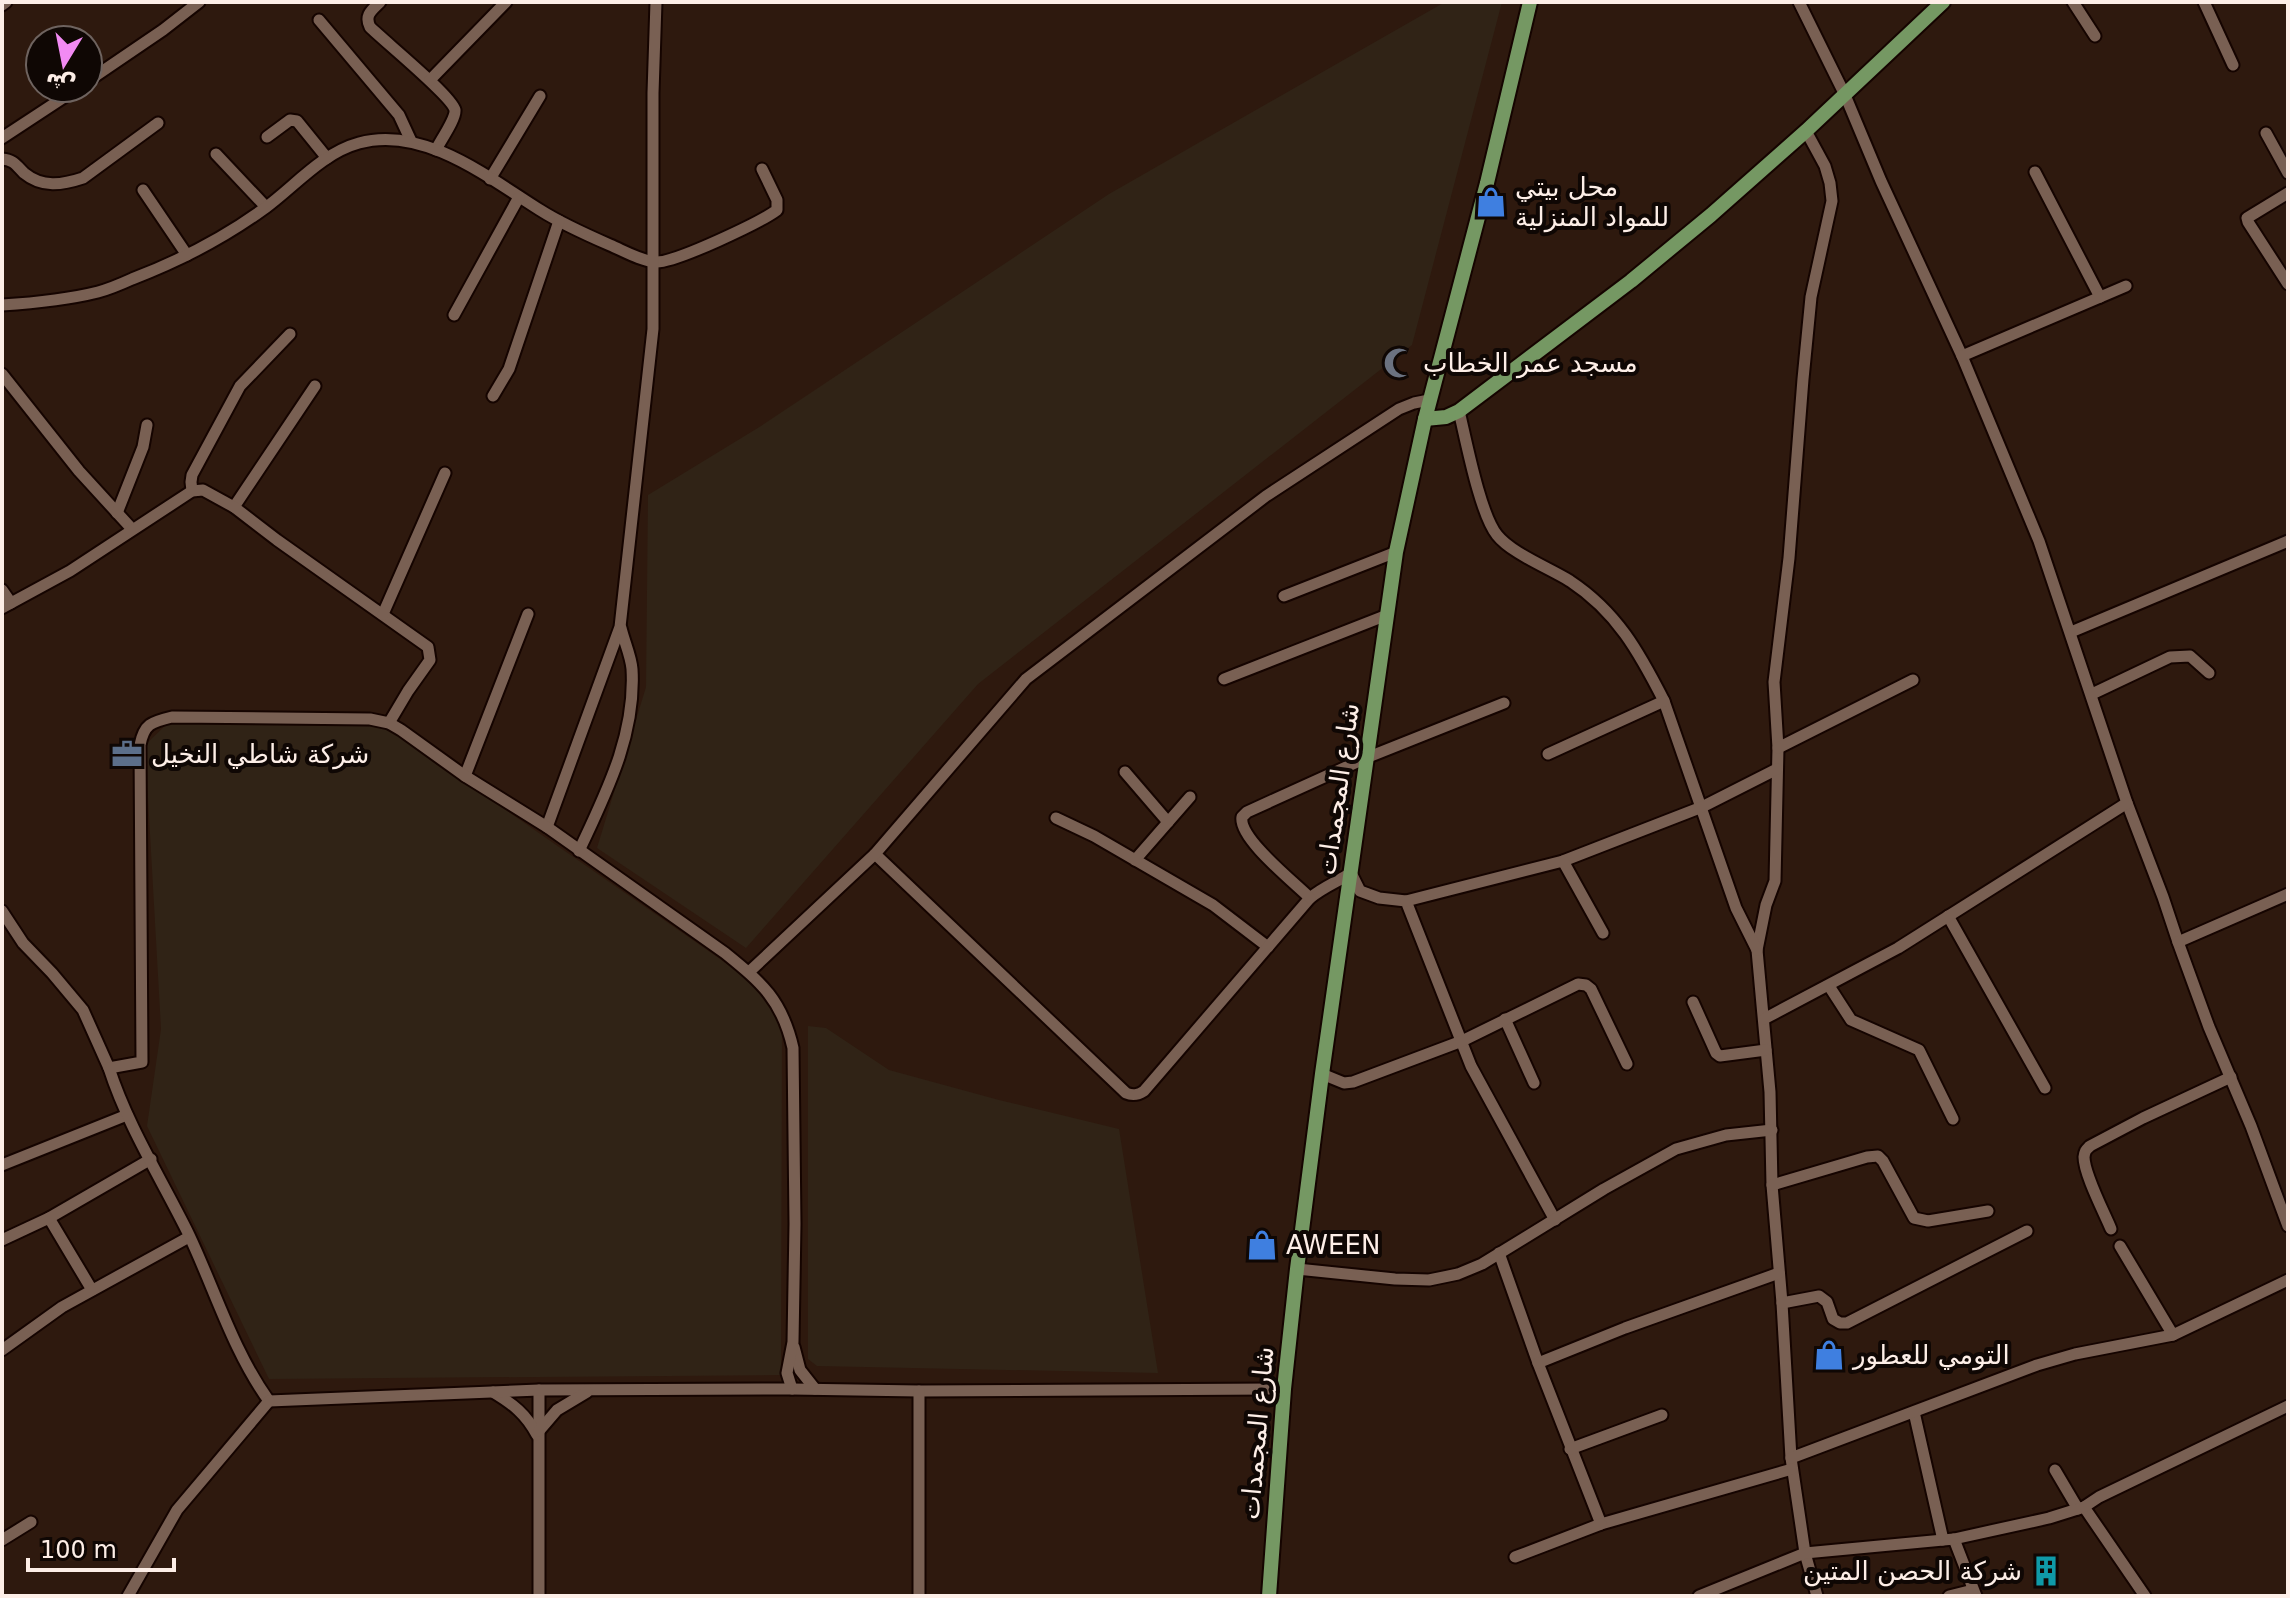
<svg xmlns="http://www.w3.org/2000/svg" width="2290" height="1598" font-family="'DejaVu Sans','Noto Naskh Arabic',sans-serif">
  <rect width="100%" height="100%" fill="#2e190e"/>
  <g fill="#302316">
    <path d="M1445,2H1502L1412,345L978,684L746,948L597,848L646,687L648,495L761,426L1109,194Z"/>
    <path d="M378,721L743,975L782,1019L781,1375L269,1379L147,1126L161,1029L145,745L168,723Z"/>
    <path d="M808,1026L826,1028L889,1070L999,1100L1119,1129L1158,1373L817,1366L808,1359Z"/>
  </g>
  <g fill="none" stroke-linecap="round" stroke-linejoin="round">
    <g stroke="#150400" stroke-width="15">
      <g id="minor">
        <path d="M380,2C372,10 364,15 370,27C384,41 452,96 455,110C456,119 440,141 436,150"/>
        <path d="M1799,2L1845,95L1881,181L1962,356L2039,541L2127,803L2163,897L2178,942L2209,1027L2251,1126L2288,1226"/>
        <path d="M2073,2L2095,36"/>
        <path d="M2204,2L2233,65"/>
        <path d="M2,5L6,2"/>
        <path d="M319,20L399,115L411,141"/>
        <path d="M430,80L506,2"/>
        <path d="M88,81L163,30L199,2"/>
        <path d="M1806,131L1825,166L1830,183L1832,201L1811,297L1803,379L1789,558L1774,682L1778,748L1775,881L1766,905L1757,950L1770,1092L1772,1185L1782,1303L1791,1458L1805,1553L1817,1596"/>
        <path d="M2266,133L2288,173"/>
        <path d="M267,137L290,120L297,121L327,158"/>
        <path d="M2,138L78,88"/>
        <path d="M216,154L266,207"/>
        <path d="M2,159C14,160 16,165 24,173C42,188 62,185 83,178L158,123"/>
        <path d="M2035,172L2100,297"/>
        <path d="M490,179L540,96"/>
        <path d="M143,190L187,255"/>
        <path d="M2288,193L2247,218L2248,222L2288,284"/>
        <path d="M2,305C34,303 66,300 98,292C109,289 121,284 132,279C179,261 224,238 265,208C294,187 322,153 359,143C423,125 489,178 540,210C562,224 587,235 610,245C624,251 641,261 656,262C675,263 761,222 777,210V200L762,169"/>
        <path d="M454,315L519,197"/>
        <path d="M1962,356L2126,286"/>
        <path d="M2,374L79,471L132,529"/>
        <path d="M493,396L509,369L559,221"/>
        <path d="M1459,411C1466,440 1480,514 1497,535C1511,553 1549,568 1570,581C1617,612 1639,652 1664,701L1736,908L1757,950"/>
        <path d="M192,491L191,482L192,475L240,386L290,334"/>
        <path d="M234,507L315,386"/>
        <path d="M117,513L143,447L147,425"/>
        <path d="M2,590L11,603"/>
        <path d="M1284,596L1396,552"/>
        <path d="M2,608L70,571L192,491L203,490L234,507L277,540L428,647L430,660L408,691L389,723"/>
        <path d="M383,614L445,473"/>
        <path d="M2071,632L2288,541"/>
        <path d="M1224,679L1387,615"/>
        <path d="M2092,694L2170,657L2190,656L2209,673"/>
        <path d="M1778,748L1913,680"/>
        <path d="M1548,754L1664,701"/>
        <path d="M1125,772L1168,822"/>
        <path d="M465,776L528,614"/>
        <path d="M1056,818L1094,836L1213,905L1268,947"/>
        <path d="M547,827L620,627L653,329V93L656,2"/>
        <path d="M579,851C606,793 636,735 632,669C631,656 624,641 621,628"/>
        <path d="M875,854L1126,1093C1133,1096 1138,1095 1144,1091L1310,898C1323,887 1337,882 1351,873L1360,891L1379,898L1406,901L1471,1066L1555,1220"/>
        <path d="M1135,860L1190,797"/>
        <path d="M1563,861L1702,807L1777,769"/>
        <path d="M1310,898C1294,882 1238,838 1242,817L1247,812L1366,758L1504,703"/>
        <path d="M1406,901L1563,861L1603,933"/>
        <path d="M2,911L23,943L52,973L83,1010L109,1068"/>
        <path d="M1948,916L2045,1088"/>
        <path d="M2178,942L2288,894"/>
        <path d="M749,972L875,854L1026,679L1266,496L1399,409L1414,403L1429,400"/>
        <path d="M1829,986L1851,1020L1919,1050L1953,1119"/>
        <path d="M1693,1002L1716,1053L1720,1056L1766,1050"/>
        <path d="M1505,1019L1534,1083"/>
        <path d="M1764,1019L1898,948L2127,803"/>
        <path d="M1322,1074L1344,1083L1353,1082L1462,1041L1578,984L1586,985L1591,989L1627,1064"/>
        <path d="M2,1165L127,1115"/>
        <path d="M1772,1185L1867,1157L1878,1156L1883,1161L1914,1218L1928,1221L1988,1211"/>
        <path d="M49,1218L92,1290"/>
        <path d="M2111,1229C2104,1212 2084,1174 2084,1157C2085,1150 2086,1150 2090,1146L2143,1118L2231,1077"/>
        <path d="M2,1240L49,1218L151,1159"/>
        <path d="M2120,1246L2173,1335"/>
        <path d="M1499,1253L1538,1363L1601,1524L1792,1469"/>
        <path d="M1297,1269L1395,1279L1429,1280L1458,1274L1482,1264L1604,1189L1676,1149L1726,1135L1772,1130"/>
        <path d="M1782,1303L1819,1296L1827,1302L1833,1319L1840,1323H1847L2027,1231"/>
        <path d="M794,1347L800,1370L815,1389"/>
        <path d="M2,1350L62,1307L189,1237"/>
        <path d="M1538,1363L1625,1328L1779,1273"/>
        <path d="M539,1390V1596"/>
        <path d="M493,1392C513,1404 526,1414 537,1435"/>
        <path d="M269,1401C233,1351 215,1290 189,1235C162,1180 128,1127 109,1068L142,1062L140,745C144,724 151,722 172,717L370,719L389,723L401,730L465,776L547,827L725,953C762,983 782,1000 793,1048L795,1224L793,1342L787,1373L792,1389"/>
        <path d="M269,1401L539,1390L792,1389L919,1391L1284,1389"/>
        <path d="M1914,1412L1943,1540"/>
        <path d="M539,1431L557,1410L587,1392"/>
        <path d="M1570,1449L1662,1415"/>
        <path d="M1791,1458L2037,1365L2075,1354L2173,1335L2288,1280"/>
        <path d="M2055,1470L2078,1509"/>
        <path d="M2084,1507L2145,1596"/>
        <path d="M1954,1539L1976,1596"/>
        <path d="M2,1540L31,1522"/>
        <path d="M1515,1557L1601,1524"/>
        <path d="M128,1596L177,1510L269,1401"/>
        <path d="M919,1596V1391"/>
        <path d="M1699,1596L1805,1553L1954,1539L2049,1518L2084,1507L2099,1497L2288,1406"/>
        <path d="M1949,1596L1973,1590"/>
      </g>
    </g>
    <g stroke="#150400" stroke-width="18">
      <g id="major">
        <path d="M1425,419L1446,417L1459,411L1631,281L1711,215L1806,131L1943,2"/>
        <path d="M1269,1596L1284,1389L1297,1269L1322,1074L1396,552L1425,419L1487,183L1530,2"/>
      </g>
    </g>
    <use href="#minor" stroke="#796053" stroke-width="11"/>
    <use href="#major" stroke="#759863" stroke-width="14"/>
  </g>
  <defs>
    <g id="shop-bare" transform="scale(2.4)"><path d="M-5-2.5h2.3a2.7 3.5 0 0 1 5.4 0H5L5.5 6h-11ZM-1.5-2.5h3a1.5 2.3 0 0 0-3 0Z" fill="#3f7fe0" stroke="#0f0704" stroke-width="2.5" paint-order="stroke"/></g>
    <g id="mosque-bare" transform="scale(2.4)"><path d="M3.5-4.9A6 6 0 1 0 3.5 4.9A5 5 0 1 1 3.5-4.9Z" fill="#6b7280" stroke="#0f0704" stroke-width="2.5" paint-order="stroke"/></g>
    <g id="office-bare" transform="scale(2.4)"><path d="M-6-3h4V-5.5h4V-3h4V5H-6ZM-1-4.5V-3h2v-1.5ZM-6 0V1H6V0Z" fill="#5c6f8a" stroke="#0f0704" stroke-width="2.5" paint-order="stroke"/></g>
    <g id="building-bare" transform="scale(2.4)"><path d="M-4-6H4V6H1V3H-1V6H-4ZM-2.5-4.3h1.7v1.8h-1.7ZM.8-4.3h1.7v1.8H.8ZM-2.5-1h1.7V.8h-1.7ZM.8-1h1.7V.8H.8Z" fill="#0f9aa8" stroke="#0f0704" stroke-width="2.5" paint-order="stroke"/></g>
  </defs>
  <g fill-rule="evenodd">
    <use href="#shop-bare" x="1491" y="202"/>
    <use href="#mosque-bare" x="1399" y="363"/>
    <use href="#office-bare" x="127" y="754"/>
    <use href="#shop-bare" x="1262" y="1245"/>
    <use href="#shop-bare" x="1829" y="1355"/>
    <use href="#building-bare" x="2046" y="1571"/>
  </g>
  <g text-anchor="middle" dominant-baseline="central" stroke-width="8" stroke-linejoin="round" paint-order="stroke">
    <g font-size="26" fill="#fdeee7" stroke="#0f0704" text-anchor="start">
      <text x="1515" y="187">محل بيتي<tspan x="1515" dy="30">للمواد المنزلية</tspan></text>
      <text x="1423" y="363">مسجد عمر الخطاب</text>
      <text x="151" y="754">شركة شاطي النخيل</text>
      <text x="1286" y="1245">AWEEN</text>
      <text x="1853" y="1355">التومي للعطور</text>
      <text x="2022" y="1571" text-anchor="end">شركة الحصن المتين</text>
    </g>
    <g font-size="26" fill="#fdeee7" stroke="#0f0704">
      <text transform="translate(1338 789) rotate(-82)">شارع المجمدات</text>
      <text transform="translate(1257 1433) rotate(-85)">شارع المجمدات</text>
    </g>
  </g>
  <rect width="2290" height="1598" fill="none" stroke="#fdeee7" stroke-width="8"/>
  <g transform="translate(64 64) rotate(190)"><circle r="38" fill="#0f0704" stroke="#6e635f" stroke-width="2"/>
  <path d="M0-6L14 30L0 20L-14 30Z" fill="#f28af3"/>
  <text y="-12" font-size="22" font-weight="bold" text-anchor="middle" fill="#fdeee7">ش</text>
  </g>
  <path d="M28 1558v12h146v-12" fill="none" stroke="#fdeee7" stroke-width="4"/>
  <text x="40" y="1558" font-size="24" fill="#fdeee7" stroke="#0f0704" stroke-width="6" paint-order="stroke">100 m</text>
</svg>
